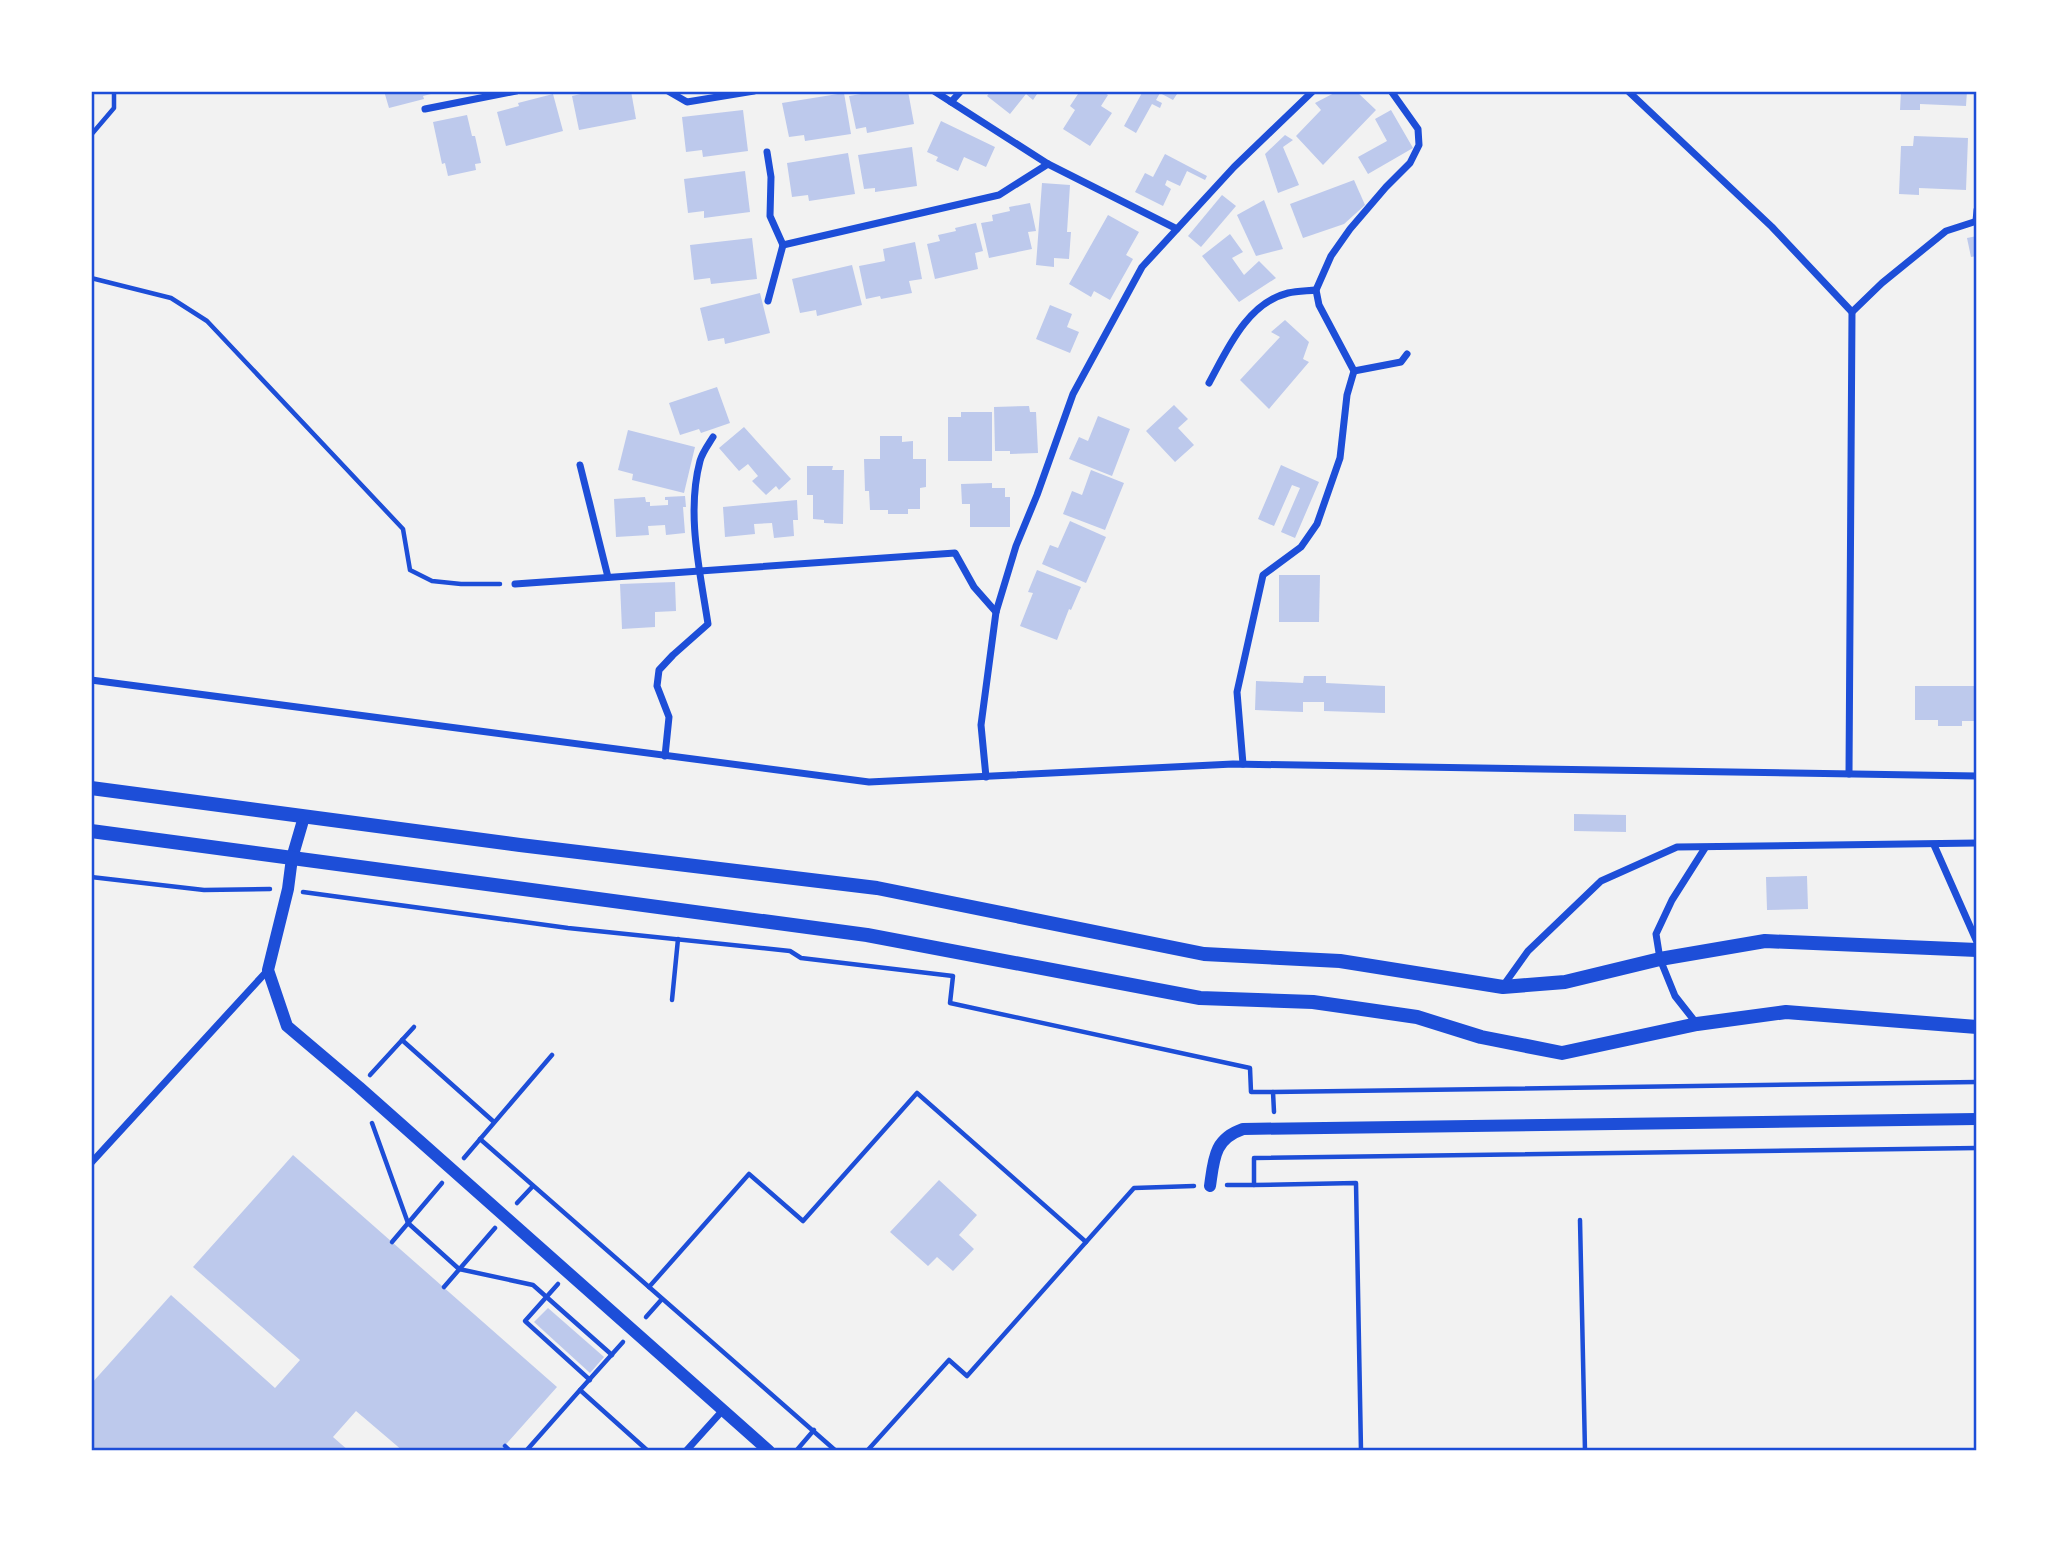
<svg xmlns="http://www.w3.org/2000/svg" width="2068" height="1542" font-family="Signika,sans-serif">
  <rect width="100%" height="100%" fill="#f2f2f2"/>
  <g fill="#bdc9ec">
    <path d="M384,91H439V92L423,96L424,99L389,108Z"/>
    <path d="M631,91L636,119L579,130L572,96L594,91Z"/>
    <path d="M879,91H908L914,124L867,133L866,127L856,129L849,96Z"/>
    <path d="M991,91H1039L1033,100L1026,94L1010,114L987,96Z"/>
    <path d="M1080,91H1101L1108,95L1101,106L1112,113L1090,146L1063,129L1075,110L1070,106Z"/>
    <path d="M1143,91H1179L1173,100L1160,93L1156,100L1162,103L1160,108L1152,104L1136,133L1124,126Z"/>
    <path d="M1338,91H1356L1376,110L1323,165L1296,136L1321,110L1315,103Z"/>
    <path d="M1901,91H1967L1966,106L1920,104V110H1900Z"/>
    <path d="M844,93L851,134L805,141L804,135L789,137L782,103Z"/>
    <path d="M553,94L563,131L506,146L497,112L519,106L518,103Z"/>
    <path d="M743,110L748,151L703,157L702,150L686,152L682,117Z"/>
    <path d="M1391,110L1413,148L1368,174L1358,157L1387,141L1375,119Z"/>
    <path d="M467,115L472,136H475L481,163L475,164L476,170L448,176L445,163L442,164L433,122Z"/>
    <path d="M941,121L995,147L986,167L964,157L958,171L936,161L938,157L927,152Z"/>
    <path d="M1285,135L1293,140L1283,147L1299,185L1278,193L1265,154Z"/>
    <path d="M1914,136L1968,138L1966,190L1919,188V195L1899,194L1901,146H1913Z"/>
    <path d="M912,147L917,186L875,192V188L864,189L858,155Z"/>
    <path d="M848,153L855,194L809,201L808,195L792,197L787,163Z"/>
    <path d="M1165,154L1207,176L1205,180L1187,171L1180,186L1167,180L1165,185L1171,189L1163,206L1135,192L1145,173L1153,177Z"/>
    <path d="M745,171L750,212L704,218V211L688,213L684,179Z"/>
    <path d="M1354,180L1365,205L1344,224L1303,238L1290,204Z"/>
    <path d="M1042,183L1070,185L1067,232H1071L1069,259L1054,258V267L1036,265Z"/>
    <path d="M1222,195L1236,206L1201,247L1188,236Z"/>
    <path d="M1264,200L1283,249L1256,256L1237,215Z"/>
    <path d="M1030,203L1036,231L1028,232L1032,249L989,258L981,223L993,221L992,215L1010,211L1009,207Z"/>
    <path d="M1108,215L1139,232L1126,255L1133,259L1110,300L1094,291L1091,297L1069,284Z"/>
    <path d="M976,223L983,251L975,253L978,269L935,279L927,244L940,241L938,235L956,231L955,228Z"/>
    <path d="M1230,234L1243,252L1232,258L1244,275L1259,261L1276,278L1239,302L1202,256Z"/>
    <path d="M1977,236V256L1971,257L1967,238Z"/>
    <path d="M752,238L757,279L711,284L710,278L694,280L690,245Z"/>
    <path d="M915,242L922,279L909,281L912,293L881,299L880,296L866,299L859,266L885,261L883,249Z"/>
    <path d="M852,265L862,305L817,316L816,310L800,313L792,279Z"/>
    <path d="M760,293L770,333L725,344L724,338L708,341L700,308Z"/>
    <path d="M1050,305L1072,314L1067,327L1079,332L1070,353L1036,339Z"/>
    <path d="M1285,320L1309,342L1303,359L1309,362L1269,409L1240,380L1280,337L1271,332Z"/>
    <path d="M717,387L730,423L701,433L699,429L680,435L669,403Z"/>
    <path d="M1174,405L1188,419L1178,428L1194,445L1175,462L1146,431Z"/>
    <path d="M1029,406L1030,412H1036L1038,453L1010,454V451H995L994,407Z"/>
    <path d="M961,412H992V461H948V417H961Z"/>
    <path d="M1098,416L1130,429L1112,476L1069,459L1079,437L1088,441Z"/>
    <path d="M744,427L791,479L779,490L776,486L766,495L752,481L758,476L748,464L739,471L719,448Z"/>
    <path d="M628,430L695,447L684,493L632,480L633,474L618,470Z"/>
    <path d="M880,436H902V442L913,441V459H926V487L920,488V509H908V514H888V510H870L869,491H865L864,459H880Z"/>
    <path d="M1281,465L1319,482L1295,538L1281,532L1300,488L1292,485L1274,526L1258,519Z"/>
    <path d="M807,466H833L832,470H844L843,524L824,523V520L813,519V495H807Z"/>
    <path d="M1091,470L1124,483L1105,530L1063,514L1072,491L1082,495Z"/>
    <path d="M992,483V488H1005V497H1010V527H970V504H962L961,484Z"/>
    <path d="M685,496L686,507H683L685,533L666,535L665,525L648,526L649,535L616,537L614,499L645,497L646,502H650V506L668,505V500H665V497Z"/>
    <path d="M797,500L798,520H793L794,536L774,538L772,523L754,524L755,534L725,537L723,507Z"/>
    <path d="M1070,521L1106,537L1086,583L1042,564L1050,545L1058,548Z"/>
    <path d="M1037,570L1081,587L1071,610L1069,609L1057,640L1020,626L1033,593L1028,592Z"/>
    <path d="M1279,575H1320L1319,622H1279Z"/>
    <path d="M675,582L676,611L655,612V627L622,629L620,584Z"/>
    <path d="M1304,676H1326V683L1385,686V713L1324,711V702H1303V712L1255,710L1256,681L1303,683Z"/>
    <path d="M1915,686H1977V721H1962V726H1938V720H1915Z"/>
    <path d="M1574,814L1626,815V832L1574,831Z"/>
    <path d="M1807,876L1808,909L1767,910L1766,877Z"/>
    <path d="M293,1155L557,1387L500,1451H403L356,1411L333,1437L349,1451H91V1384L171,1295L275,1388L300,1360L193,1267Z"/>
    <path d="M939,1180L977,1215L959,1235L974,1249L953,1271L937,1257L928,1266L890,1232Z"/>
    <path d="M548,1308L604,1357L590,1373L534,1322Z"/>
  </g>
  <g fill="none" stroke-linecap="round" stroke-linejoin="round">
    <g stroke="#1d4ed8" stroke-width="4.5">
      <path d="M91,135L114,108V93"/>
      <path d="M91,278L171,298L207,321L403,529L410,570L432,581L461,584H500"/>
      <path d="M91,877L204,890L270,889"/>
      <path d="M303,892L568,928L790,951L801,958L953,976L950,1003L1250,1068L1251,1092H1273"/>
      <path d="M672,1000L678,939"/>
      <path d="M402,1040L494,1122"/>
      <path d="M370,1075L414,1027"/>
      <path d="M1274,1112L1273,1092L1977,1082"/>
      <path d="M372,1123L408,1223L459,1269L533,1285L612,1355"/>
      <path d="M480,1139L649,1287"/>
      <path d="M464,1158L552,1055"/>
      <path d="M1227,1185H1254V1158L1977,1148"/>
      <path d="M1254,1185L1356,1183L1361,1451"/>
      <path d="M517,1203L533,1186"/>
      <path d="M1580,1220L1585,1451"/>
      <path d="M392,1242L442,1183"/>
      <path d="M558,1284L525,1321L590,1380"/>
      <path d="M444,1287L495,1228"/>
      <path d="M646,1317L662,1299"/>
      <path d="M623,1342L580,1390L648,1451"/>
      <path d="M505,1446L510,1451"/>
      <path d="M526,1451L580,1390"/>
      <path d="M796,1451L814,1430"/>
      <path d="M836,1451L649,1287L749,1174L803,1221L917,1093L1086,1242L1134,1188L1194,1186"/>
      <path d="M867,1451L949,1360L967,1376L1086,1242"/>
    </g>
    <g stroke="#1d4ed8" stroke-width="7">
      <path d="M668,91L687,102L754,91"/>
      <path d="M934,91L1048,164L1177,229"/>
      <path d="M1628,91L1772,227L1852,312L1849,774"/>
      <path d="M951,102L961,91"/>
      <path d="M425,109L516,91"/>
      <path d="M767,152L771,177L770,216L783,245L999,195L1048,164"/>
      <path d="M1976,221L1977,210"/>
      <path d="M768,301L783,245"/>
      <path d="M1852,312L1882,283L1946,231L1977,221"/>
      <path d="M1354,371L1401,362L1407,354"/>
      <path d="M1209,383C1227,350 1247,303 1288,293C1297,291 1307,291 1316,290"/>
      <path d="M580,465L608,577"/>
      <path d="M515,584L955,553L974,587L996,612"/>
      <path d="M91,680L869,782L1233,764L1977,776"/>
      <path d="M665,756L669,717L657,686L659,670L673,655L708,624C700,571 686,514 700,461C702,453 708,445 713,437"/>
      <path d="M1243,764L1237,692L1263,575L1301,547L1317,524L1340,458L1347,395L1354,371L1319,305L1316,290L1331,256L1350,229L1386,187L1410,163L1419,145L1418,129L1391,91"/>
      <path d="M986,777L981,725L996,612L1016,546L1037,495L1073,394L1142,267L1234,167L1313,91"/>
      <path d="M1934,845L1977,942"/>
      <path d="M1503,986L1528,951L1601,881L1677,847L1977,843"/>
      <path d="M1697,1024L1675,996L1660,959L1656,934L1672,900L1705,848"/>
      <path d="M91,1163L268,970"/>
      <path d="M686,1451L723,1410"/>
    </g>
    <g stroke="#1d4ed8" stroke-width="12">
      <path d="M304,817L292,858L288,889L268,970L287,1026L359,1087L769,1451"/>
      <path d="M1210,1186C1214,1158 1214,1139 1243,1129L1977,1119"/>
    </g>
    <g stroke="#1d4ed8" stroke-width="14">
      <path d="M91,788L520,845L877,888L1204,954L1340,961L1503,987L1565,982L1660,959L1765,941L1977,950"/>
      <path d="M91,831L867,935L1200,998L1313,1002L1417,1017L1481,1037L1562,1053L1697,1024L1786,1012L1977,1027"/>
    </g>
  </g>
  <rect width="2068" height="1542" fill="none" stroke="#ffffff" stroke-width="186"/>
  <rect x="93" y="93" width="1882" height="1356" fill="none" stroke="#1d4ed8" stroke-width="2.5"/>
</svg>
